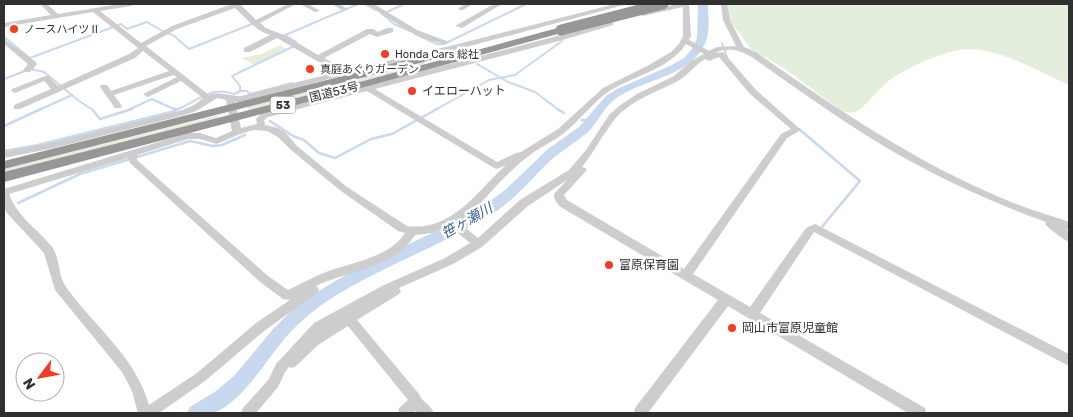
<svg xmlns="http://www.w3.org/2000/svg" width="1073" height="417" font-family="Rubik,'Noto Sans JP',sans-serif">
  <rect width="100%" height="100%" fill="#fff"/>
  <g fill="#e3eedd">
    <path d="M726,4H1069V85C1038,71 1003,50 968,49C947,49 900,70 885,84C876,92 867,105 857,111C852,113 847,113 842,111L785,69L751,49L728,18Z"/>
    <path d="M280,45L286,49L255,65L242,58L262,54Z"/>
    <path d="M423,61L426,66L248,110L247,106Z"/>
    <path d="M215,116H218L219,118L4,174V169Z"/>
  </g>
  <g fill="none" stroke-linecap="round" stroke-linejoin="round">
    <g stroke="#c8d8ef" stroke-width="2">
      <path d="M365,4L376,10"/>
      <path d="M387,12L404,4"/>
      <path d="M381,13L394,24L410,31"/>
      <path d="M167,33L173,35L189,49L252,24"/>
      <path d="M415,34L437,44H444L526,4"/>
      <path d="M285,35L296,42"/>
      <path d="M283,36L358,4"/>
      <path d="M4,37L30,58L121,24L127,29L147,22L164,32"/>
      <path d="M722,43L727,57"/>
      <path d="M477,64L508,82L535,92L559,110"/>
      <path d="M31,69L44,72L79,101L93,110"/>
      <path d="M4,79L25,71"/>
      <path d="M240,91V86L232,76L294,46"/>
      <path d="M39,110L72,95"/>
      <path d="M128,110L152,99L176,110C196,102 212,85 234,94L240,91H247L250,94L292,83"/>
      <path d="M435,110L489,80L515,75L562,41"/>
    </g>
    <g stroke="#c8d8ef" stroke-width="2.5">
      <path d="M92,109L100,119L132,109"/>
      <path d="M174,109H179"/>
      <path d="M557,109L564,113"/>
      <path d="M582,120H591"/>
      <path d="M270,121L293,136L304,140L319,153L335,158L371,139L392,134L437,109"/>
      <path d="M4,126L41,109"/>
      <path d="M799,129L860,181L821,228"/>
      <path d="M4,151L38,145L175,111"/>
      <path d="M137,157L190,141L213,146L222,145L245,135"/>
      <path d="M18,203L80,174L130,159"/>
    </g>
    <path fill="#c8d8ef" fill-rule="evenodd" d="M698,4H708C708,15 710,27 707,38C694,79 642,77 613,101C602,110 597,124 587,133C575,143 562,150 550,161C533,177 518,196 498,210C450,242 395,261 345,290C322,303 303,318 286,337C266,360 242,403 213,413C206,415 195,413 187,413L190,407L216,391L234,376L274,328L302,301L354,270L445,227L489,202L505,190L548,149L579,127L606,96L617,89L672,65L684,58L692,49L697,38Z"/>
    <g fill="#cdcdcd" fill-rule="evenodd">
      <path d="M40,4H47L58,14L120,4H134L131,6L100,11L141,43L172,26L232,4H240L256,20L288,4H296L260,23L266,28L286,36L318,55L367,29H373L378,32L387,28H393V32L377,37L370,34L324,58L337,65L341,72L450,46L615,4H625L624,5L455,50L344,76L346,79L345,81H339L337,77L241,102H235L241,128L257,124L256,119L262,113L362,87L363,85H369L553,37L607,21H613V25L559,41L375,89L497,162L516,153L521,152L558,129L603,88L649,65L671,52L679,44L683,36V7L643,16L641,15V13L678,4H689L691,36L689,40L709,51L717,47L736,46L723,20L721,4H727L730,20L744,47L756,52C835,108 915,162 1004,199C1025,208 1048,215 1069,222V230L1066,229L1069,232V242C1064,240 1048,228 1045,224L1046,222C999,205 954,185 910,161C854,131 802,92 750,56C740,50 726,47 715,53L723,52L756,90L801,130L787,138L693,274L750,307L806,228L815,224L1069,354V366L814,232L760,313L925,408L926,413H908L728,306L648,413H634L635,408L718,300L559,206L554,198V194L567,180L528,206L482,247L453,264L399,288L401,291L399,294L357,320L419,394C422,402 431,405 434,413H418L415,411L413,413H398L399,408L408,400L348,326L318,345L296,366L292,368L289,367L285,372L278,387L256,413H241L243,408L269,379L276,364L314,323L382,286L445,258L470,243L449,226L432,233L415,235C394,268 349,270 316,286L319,290L317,293L264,331L205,381L159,413H138L132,391L122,372L55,290L44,253L6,212L4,206V189L188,133H200L216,138L232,131L226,100L217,98L198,110L188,114L54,148L4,158V152L54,142L183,110L194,105L203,98L181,81L150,96L147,97L143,94L177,77L173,75L114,95L122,106L121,108H115L100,87L101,85H107L111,91L169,71L143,51L135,58L20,109H14V105L51,89L44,81L15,93L11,91L12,89L45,76H48L58,86L129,54L138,48L93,12L4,27V23L51,15ZM235,8C247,19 255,30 270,35L244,48V52H250L277,38L331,69L334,73L241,96C229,96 221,91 209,95L146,46L177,29ZM686,44L704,54L691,61L674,76L637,94L619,106L609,115L586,150L569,170L520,200L478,238L458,222C477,211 489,192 505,177C514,168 524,159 534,152C544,145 554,141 563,134C578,122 590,106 605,94C630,76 668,71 686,44ZM719,57L750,94L791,129L781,134L684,269L567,200L564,195L585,172L587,170L585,168L582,167C594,152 603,134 615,119C631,100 657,92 678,81C688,75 695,65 705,59L709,61ZM367,91L494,168L497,169L506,165C477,191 452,232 407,226L347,187L297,146L285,132L278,128L265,125L264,120L268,117ZM254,130L267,131L278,137L291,150L341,191L398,231L405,233C389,258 352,262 326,272C313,277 301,284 288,290L268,276L137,160V155L188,139H200L217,144L240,134ZM128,158L130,163L260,282L283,299L290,300L256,323L197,373L149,405C136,357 94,326 66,287C58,276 60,258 52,247C37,228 18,218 9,194Z"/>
      <path d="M300,4H308L320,11L315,12Z"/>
      <path d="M332,4H340L347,9L342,10Z"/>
      <path d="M366,4H374L417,30L449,42L445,44L432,41L412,33Z"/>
      <path d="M465,4H473L463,10H459V8Z"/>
      <path d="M494,4H502L462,28L455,26Z"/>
      <path d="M4,39L36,62L37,64L30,72H24L23,70L28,64L4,44Z"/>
    </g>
    <g fill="#979797" fill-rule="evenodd">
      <path d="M561,27L566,30L565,32L368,86L4,182V172L360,82Z"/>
      <path d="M439,52L443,53L444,55L443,57L4,169V161Z"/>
    </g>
    <path stroke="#979797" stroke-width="11" d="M561,30L663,4"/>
  </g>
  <g fill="#f13d27" stroke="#fff" stroke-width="2">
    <circle cx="14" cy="29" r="5"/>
    <circle cx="385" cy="54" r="5"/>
    <circle cx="310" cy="69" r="5"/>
    <circle cx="412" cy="91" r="5"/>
    <circle cx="609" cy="265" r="5"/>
    <circle cx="732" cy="328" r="5"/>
  </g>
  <g text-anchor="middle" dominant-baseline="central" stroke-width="5" stroke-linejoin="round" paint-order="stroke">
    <g font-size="11" fill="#303030" stroke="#fff" text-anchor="start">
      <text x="24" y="29">ノースハイツⅡ</text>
      <text x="395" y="54">Honda Cars 総社</text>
      <text x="320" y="69">真庭あぐりガーデン</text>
    </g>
    <rect fill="#fff" stroke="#6e6e6e" stroke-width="1" x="270.5" y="96.5" width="25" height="17" rx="4"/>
    <g font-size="11" font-weight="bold" fill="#303030">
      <text x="283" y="105">53</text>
    </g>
    <g font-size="12" fill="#303030" stroke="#fff" text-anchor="start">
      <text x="422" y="91">イエローハット</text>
      <text x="619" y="265">富原保育園</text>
      <text x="742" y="328">岡山市富原児童館</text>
    </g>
    <g font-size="12" fill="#303030" stroke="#fff">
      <text transform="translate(334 92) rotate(-14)">国道53号</text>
    </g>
    <g font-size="14" font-style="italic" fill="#376198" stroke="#fff">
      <text transform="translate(467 221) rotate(-30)">笹ヶ瀬川</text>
    </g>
  </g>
  <rect width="1073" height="417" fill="none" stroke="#303030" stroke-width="10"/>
  <g transform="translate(40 377) rotate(238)"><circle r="24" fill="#ffffff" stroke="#acacac"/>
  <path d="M0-4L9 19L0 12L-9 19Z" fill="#f13d27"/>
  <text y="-8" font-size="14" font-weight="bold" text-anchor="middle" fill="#303030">N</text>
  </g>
</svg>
